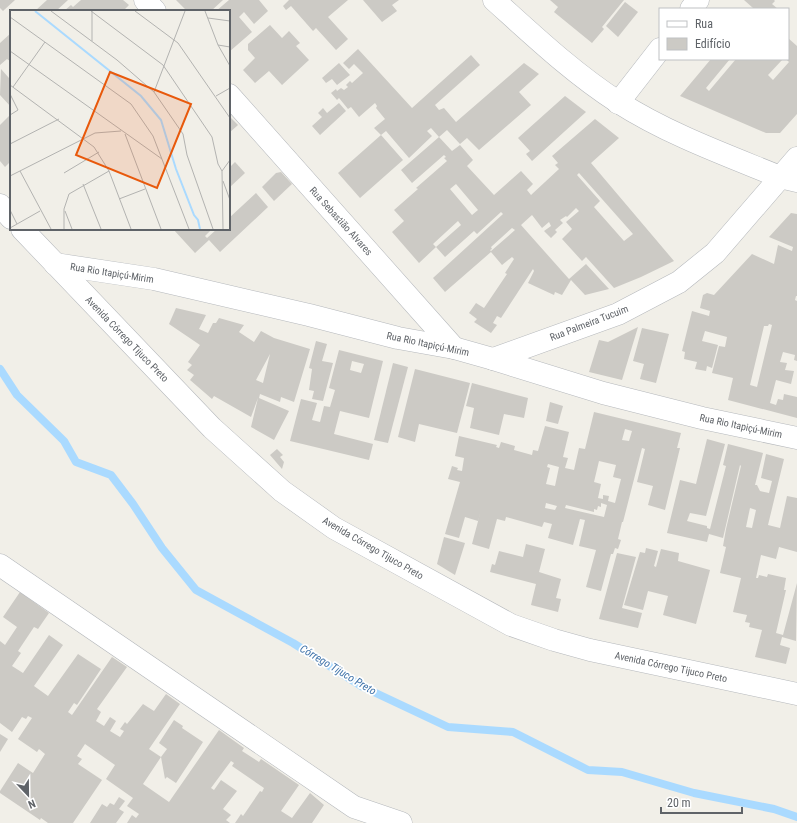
<svg xmlns="http://www.w3.org/2000/svg" width="797" height="823" font-family="'Roboto Condensed',sans-serif">
  <rect width="100%" height="100%" fill="#f1efe8"/>
  <g fill="none" stroke-linecap="round" stroke-linejoin="round">
    <path stroke="#aadaff" stroke-width="8" d="M0,369L17,395L64,441L76,462L111,475L133,504L162,548L196,590L293,643L363,687L448,727L513,732L588,770L622,772L694,793L774,809L797,817"/>
  </g>
  <g fill="#cccac5" fill-rule="evenodd">
    <path d="M0,0H15L3,11L0,8Z"/>
    <path d="M47,0H68L56,11H35Z"/>
    <path d="M81,0H123L129,5L123,11H64L71,5L73,7Z"/>
    <path d="M176,0H223L211,11H208L207,9L205,11H187Z"/>
    <path d="M229,0H259L268,11L254,24L244,12L239,17L252,32L229,52V11H216Z"/>
    <path d="M289,0H348L328,17L348,39L336,50L316,28L313,31L291,6L286,10L283,6Z"/>
    <path d="M363,0H399L392,5L397,11L382,22Z"/>
    <path d="M550,0H624L602,27L604,29L592,43L554,12L558,7Z"/>
    <path d="M744,0H774L775,1L772,4L778,9H753V8Z"/>
    <path d="M625,2L638,12L618,37L606,26Z"/>
    <path d="M270,25L282,38L289,31L300,43L296,46L309,60L282,85L269,71L255,83L243,70L255,58L248,50V44Z"/>
    <path d="M11,33V60L10,61L7,59L0,65V43Z"/>
    <path d="M788,38L797,46V114L780,133H766L680,96L711,59H730L706,88L709,91L736,59H783L768,75L773,80L789,62L786,59H788Z"/>
    <path d="M358,49L412,108L471,55L480,65L435,105L439,110L444,108L456,122L524,63L539,74L519,92L531,105L479,150L467,138L460,144L447,130L439,137L431,128L427,131L432,136L409,158L386,131L381,135L403,160L360,198L338,173L381,135L374,128L385,119L376,108L377,106L375,103L359,117L351,107L348,109L339,98L337,100L331,93L336,89L337,91L341,88L344,90L348,87L346,85L350,81L352,83L363,73L354,64L349,69L343,63Z"/>
    <path d="M339,63L350,75L337,85L332,79L326,83L322,78Z"/>
    <path d="M1,69L9,78L11,76V107L0,95Z"/>
    <path d="M565,96L586,112L532,161L526,154L530,151L518,138Z"/>
    <path d="M339,103L346,111L320,135L312,126L322,117L318,113L323,108L327,113Z"/>
    <path d="M9,116L11,118V161L5,167L0,161V125Z"/>
    <path d="M229,116L238,125L229,133Z"/>
    <path d="M595,119L619,138L591,163L674,261L641,277L614,288L586,257L582,261L562,239L572,229L566,222L579,211L576,208L567,217L566,216L560,220L563,223L555,230L557,232L551,238L544,231L551,226L549,222L542,228L532,215L521,225L569,279L586,264L609,289L585,295L571,280L562,295L555,292L554,295L528,283L534,271L533,269L501,318L497,316L493,323L497,325L491,333L474,322L477,319L469,313L476,303L484,308L507,274L505,273L514,259L512,257L502,265L491,252L445,292L433,278L503,214L501,212L477,234L474,231L445,257L436,247L461,225L458,221L433,244L436,247L419,263L392,232L404,221L394,210L418,189L416,188L447,161L444,158L446,157L444,155L412,183L401,170L439,137L452,151L460,145L473,160L467,166L494,195L521,171L533,184L527,190L531,195L559,169L555,165L558,163L552,156ZM579,173L633,234L624,241L594,207L600,201L577,175ZM456,184L478,210L472,215L450,189ZM512,228L515,230L491,251L490,250L492,249L491,247Z"/>
    <path d="M235,162L245,173L229,188V168Z"/>
    <path d="M281,172L292,184L274,201L262,187L276,173Z"/>
    <path d="M256,193L268,207L220,252L209,240L195,253L173,229H212L205,236L207,238L217,229H229V218Z"/>
    <path d="M791,213L797,214V296H796L795,300L797,301V361L794,360L795,355L783,352L780,362L787,363L785,370L794,371L791,384L776,380L770,403L776,405L778,399L783,400L784,394L797,397V418L728,400L733,378L712,373L719,346L725,347L727,337L705,331L702,341L718,345L712,368L707,366L706,371L695,369L697,362L684,359L685,352L682,351L692,311L709,316L710,311L700,308L703,295L707,293L714,295L752,254L774,264L778,245L792,251L793,247L769,237ZM769,324L772,325L757,387L750,385L764,326H768Z"/>
    <path d="M176,308L206,315L199,329L208,333L213,323H216L219,318L244,325L239,332L254,342L261,331L274,338L310,349L294,402L281,397L280,402L260,394L259,398L289,411L274,440L251,427L258,398L251,417L214,396L212,399L190,380L194,375L187,370L192,365L188,362L200,345L169,324ZM270,354L263,383L256,380Z"/>
    <path d="M638,327L622,380L589,372L599,340L608,342Z"/>
    <path d="M642,328L669,334L656,383L640,379L644,364L633,361Z"/>
    <path d="M316,341L327,344L322,361L333,363L323,401L312,399L314,391L309,390L312,369L309,368Z"/>
    <path d="M339,350L383,361L369,418L340,411L334,434L373,444L369,460L290,441L301,399L317,403L312,420L320,422L324,406L330,407L335,390L329,388ZM352,361L364,364L361,373L350,370Z"/>
    <path d="M393,363L408,367L388,443L374,440Z"/>
    <path d="M415,369L470,383L457,433L419,424L415,442L398,437Z"/>
    <path d="M472,383L528,398L524,418L504,414L499,435L470,428L474,408L466,406Z"/>
    <path d="M550,402L563,406L558,424L546,421Z"/>
    <path d="M594,412L681,433L677,448H680L665,510L648,505L653,486L637,482L645,449L642,448L623,522H622L618,539L621,540L618,549L615,548L613,554H611L601,591L586,587L596,550L579,546L585,520L580,519L573,545L548,538L552,524L544,522L542,527L506,517L505,521L497,519L489,549L472,544L481,510L478,521L465,517L459,538L445,534L460,482L448,479L452,466L458,468L457,470L462,471L464,458L455,456L459,436L497,445L496,447L499,448L501,442L515,446L514,450L532,455L533,450L538,451L545,426L569,432L563,457L568,458L565,468L574,470L579,448L585,449ZM625,429L632,431L629,441L622,440ZM599,461L616,465L613,477L621,479L615,503L608,501L609,496L603,495V499L598,498L601,484L594,482ZM548,464L559,467L555,486L546,484L550,468L547,467ZM546,503L557,506L555,510L545,508ZM601,503L607,505L604,517L565,508L566,505L594,512V509L597,510L598,506L601,507Z"/>
    <path d="M707,439L725,444L706,516L690,513L687,521L707,526V528L710,529L726,466L723,465L728,444L763,453L755,485H757L760,491L769,493L772,481L761,478L766,454L784,459L768,525L780,528L787,496L797,498V552L779,547L776,559L761,555L756,578H758L759,575L767,577L768,574L786,578L784,590H786L776,633L783,635L797,583L796,641L782,637L780,645L790,648L786,664L755,657L762,630L749,627L750,623L745,622L747,615L733,612L741,578L720,573L726,547L723,546L726,529L741,466L740,465L723,538L709,534L707,542L667,533L680,480L696,484ZM750,508L756,510L752,528L746,527Z"/>
    <path d="M277,449L283,455L280,457L284,462L282,469L270,455Z"/>
    <path d="M444,537L465,543L455,575L437,564Z"/>
    <path d="M526,544L545,549L539,572L561,579L556,598L561,599L558,612L531,605L536,584L490,572L492,564L495,565L499,551L523,557Z"/>
    <path d="M646,548L658,551L654,566L656,567L661,549L679,553L678,561L710,570L696,624L663,615L668,596L648,591L643,610L624,605L640,552L645,553Z"/>
    <path d="M617,553L636,557L622,608L642,613L638,628L599,619Z"/>
    <path d="M20,592L49,613L38,629L34,627L18,651L21,653L12,666L23,673L49,635L63,645L34,686L48,696L78,654L101,669L77,705L74,703L68,712L72,715L112,657L127,667L97,709L101,712L96,721L104,726L110,717L116,721L110,731L120,737L124,731L120,729L125,722L127,724L143,704L154,711L166,694L180,704L149,749L161,757L143,784L169,802L219,730L244,748L242,751L259,762L261,759L299,785L281,811L292,818L310,793L324,805L312,823H235L241,814L243,816L260,791L262,792L264,788L232,766L234,763L231,761L211,788L214,790L221,780L237,791L223,809L231,815L226,820L230,823H127L132,815L136,818L139,814L127,806L133,798L106,779L115,765L85,744L77,756L82,759L78,764L102,780L73,823H48L41,818L40,820L0,793V791L18,763L33,773L45,754L39,749L37,752L18,739L32,718L28,716L26,719L22,717L12,732L0,723V641L5,645L17,627L3,617Z"/>
    <path d="M174,720L183,726L182,728L203,742L176,783L167,777L165,779L161,757L167,749L159,743Z"/>
    <path d="M0,734L8,739L0,752Z"/>
    <path d="M119,797L125,801L119,809L124,812L116,823H90L102,804L107,807L110,803L114,805Z"/>
  </g>
  <g fill="none" stroke-linecap="round" stroke-linejoin="round">
    <g stroke="#b5b8bc" stroke-width="23">
      <g id="minor">
        <path d="M145,0L155,11"/>
        <path d="M691,9L698,0"/>
        <path d="M229,95L454,348"/>
        <path d="M618,103L660,49"/>
        <path d="M0,205L11,218"/>
        <path d="M22,229L212,428L282,491L334,528L511,625L554,640L590,650L797,694"/>
        <path d="M55,264L154,279L309,315L398,338L454,348L493,359L603,393L702,418L797,438"/>
        <path d="M493,359L618,314L679,282L715,253L797,158"/>
        <path d="M0,565L354,807L401,823"/>
      </g>
    </g>
    <g stroke="#b5b8bc" stroke-width="23">
      <path id="tertiary" d="M494,0C534,36 573,73 618,102C668,134 726,155 780,177L797,181"/>
    </g>
    <use href="#minor" stroke="#fff" stroke-width="22"/>
    <use href="#tertiary" stroke="#fff" stroke-width="22"/>
  </g>
  <g text-anchor="middle" dominant-baseline="central" stroke-width="3.5" stroke-linejoin="round" paint-order="stroke">
    <g font-size="10" fill="#5f6368" stroke="#fff">
      <text transform="translate(341 221) rotate(48)">Rua Sebastião Alvares</text>
      <text transform="translate(112 273) rotate(9)">Rua Rio Itapiçú-Mirim</text>
      <text transform="translate(589 323) rotate(-21)">Rua Palmeira Tucuim</text>
      <text transform="translate(127 339) rotate(46)">Avenida Córrego Tijuco Preto</text>
      <text transform="translate(428 344) rotate(12)">Rua Rio Itapiçú-Mirim</text>
      <text transform="translate(741 426) rotate(12)">Rua Rio Itapiçú-Mirim</text>
      <text transform="translate(373 548) rotate(30)">Avenida Córrego Tijuco Preto</text>
      <text transform="translate(671 667) rotate(12)">Avenida Córrego Tijuco Preto</text>
    </g>
    <g font-size="11" font-style="italic" fill="#4174aa" stroke="#fff">
      <text transform="translate(338 670) rotate(31)">Córrego Tijuco Preto</text>
    </g>
  </g>
  <g transform="translate(10 10)">
    <rect width="220" height="220" fill="#f1efe8"/>
    <path fill="none" stroke="#aadaff" stroke-width="2" d="M25,1L131,86L151,110L166,159L184,205L188,210L190,219"/>
    <path fill="none" stroke="#b3b3b1" stroke-width="1" d="M41,1L107,50L144,82L173,124L177,145L203,219M81,1L153,55L202,127L208,154L212,161M125,1L168,33L220,108M195,1L208,35L220,56M0,7L121,94L143,126L179,219M198,8L220,11M82,31V1M208,35L220,37M0,41L152,149M0,75L84,137L99,161L121,219M3,77L35,32M144,82L175,1M0,84L8,100L0,105M206,86L220,78M115,124L151,219M0,134L49,109M10,161L41,219M54,163L89,142M0,166L85,123L111,121M213,171L220,190M73,174L91,219M109,189L135,179M0,200L7,214M55,201L62,219M0,218L30,201M54,219V199L59,184L99,161M213,219L212,161L220,150"/>
    <path fill="#e8590c" fill-opacity="0.15" stroke="#e8590c" stroke-width="2" d="M100,62L181,94L147,178L66,145Z"/>
    <rect width="220" height="220" fill="none" stroke="#5f6368" stroke-width="2"/>
  </g>
  <rect x="659" y="8" width="130" height="52" fill="#ffffff" stroke="#bfc1c3"/>
  <rect x="667" y="21" width="20" height="6" fill="#ffffff" stroke="#bfc1c3"/>
  <text x="695" y="28" font-size="12" fill="#5f6368">Rua</text>
  <rect x="667" y="38" width="20" height="12" fill="#cccac5" stroke="#bfc1c3"/>
  <text x="695" y="48" font-size="12" fill="#5f6368">Edifício</text>
  <g transform="translate(28 795) rotate(158)" stroke="#ffffff" stroke-width="3" paint-order="stroke">
  <path d="M0-3L7 15L0 10L-7 15Z" fill="#5f6368"/>
  <text y="-6" font-size="11" font-weight="bold" text-anchor="middle" fill="#5f6368">N</text>
  </g>
  <path d="M661 807v6h81v-6" fill="none" stroke="#5f6368" stroke-width="2"/>
  <text x="667" y="807" font-size="12" fill="#5f6368" stroke="#ffffff" stroke-width="3" paint-order="stroke">20 m</text>
</svg>
